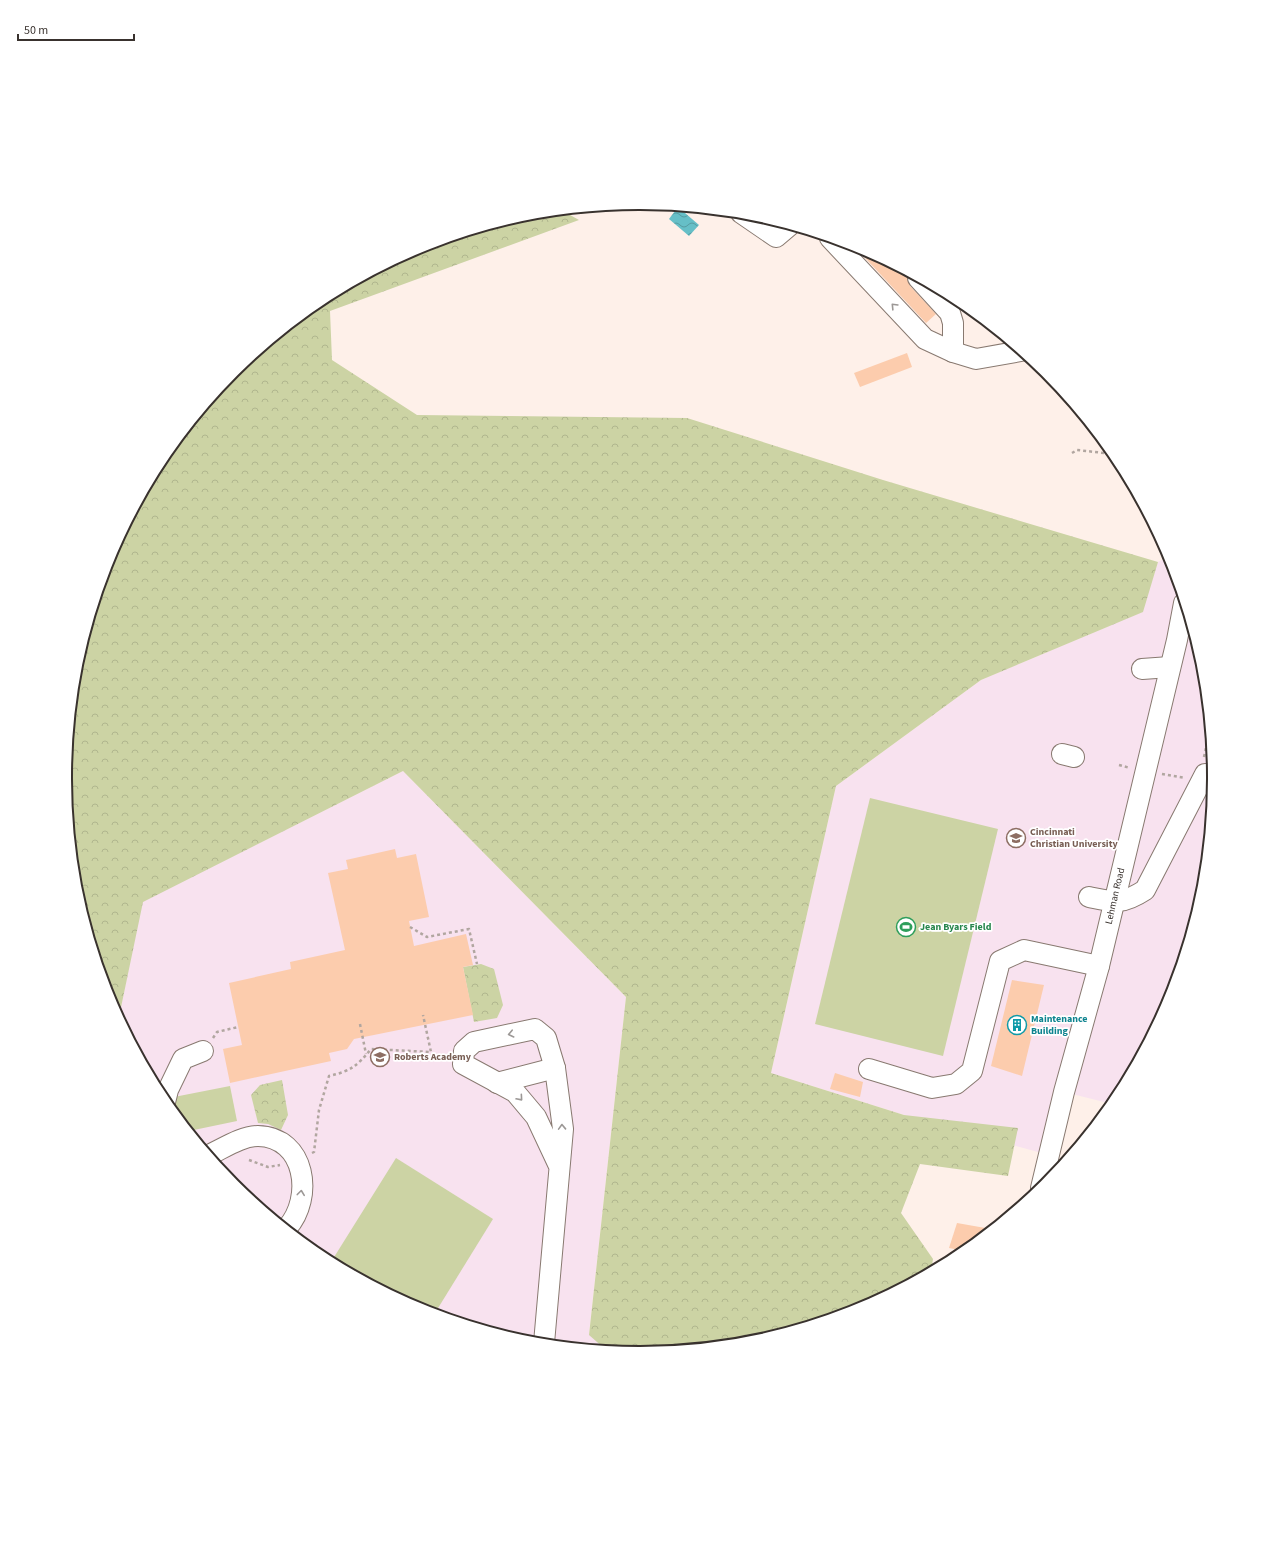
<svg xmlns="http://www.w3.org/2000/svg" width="1279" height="1556" font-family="'Source Sans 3',sans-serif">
  <defs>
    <pattern id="forest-crowns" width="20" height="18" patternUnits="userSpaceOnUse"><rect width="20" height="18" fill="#ccd3a4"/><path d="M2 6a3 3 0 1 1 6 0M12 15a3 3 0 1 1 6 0" fill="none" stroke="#b0b68e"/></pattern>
    <pattern id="water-waves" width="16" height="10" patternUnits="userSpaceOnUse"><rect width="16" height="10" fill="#66bfc7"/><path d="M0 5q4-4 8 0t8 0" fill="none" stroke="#559ca2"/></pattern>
  </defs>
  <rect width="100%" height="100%" fill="#fef0e9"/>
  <g fill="#f8e2ef">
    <path d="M1169,556L1203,666L1214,778L1203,890L1170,998L1117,1097L1112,1104L1064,1092L1049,1155L904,1115L771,1073L836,786L981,680L1142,612L1158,562Z"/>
    <path d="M403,771L626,997L589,1334L605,1349L527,1341L419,1309L320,1256L233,1184L162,1097L119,1017L142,902Z"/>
  </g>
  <g fill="url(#forest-crowns)">
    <path d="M563,211L579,220L330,311L332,360L417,415L687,418L883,480L1158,562L1143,612L981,680L836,786L771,1073L904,1115L1018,1128L1008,1176L920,1164L901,1213L933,1259L931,1271L859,1309L751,1342L639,1352L605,1349L589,1335L626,997L403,771L143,902L119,1017L109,998L76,890L65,778L76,666L109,558L162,459L233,372L321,300L420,247L528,214Z"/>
    <path d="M481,964L494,969L503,1005L497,1018L474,1022L463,967Z"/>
    <path d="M282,1080L288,1115L281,1130L268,1124L258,1123L251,1095L260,1085Z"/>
  </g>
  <g fill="#ccd3a4">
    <path d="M870,798L998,829L943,1056L815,1024Z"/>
    <path d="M230,1086L237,1121L189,1131L178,1117L174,1097Z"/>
    <path d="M396,1158L493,1219L435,1313L419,1309L331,1262Z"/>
  </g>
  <path fill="url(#water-waves)" d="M678,207L699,225L689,236L669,219Z"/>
  <g fill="#fcccad">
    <path d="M853,245L901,269L907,276L910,286L936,314L926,323Z"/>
    <path d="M907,353L912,367L860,387L854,373Z"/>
    <path d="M395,849L397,858L416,854L429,917L409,921L414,946L466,934L473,965L463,967L473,1015L354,1039L347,1049L329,1053L331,1061L230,1083L223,1049L242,1045L229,983L291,969L290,962L345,950L328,873L348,869L346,860Z"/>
    <path d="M1012,980L1044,985L1022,1076L991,1066Z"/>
    <path d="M835,1073L863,1082L860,1097L830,1089Z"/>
    <path d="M957,1223L991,1229L964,1251L949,1248Z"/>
  </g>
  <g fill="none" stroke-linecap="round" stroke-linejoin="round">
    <g stroke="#887970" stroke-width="22">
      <g id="minor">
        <path d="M741,213L776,237L789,226"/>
        <path d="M830,238L925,339L953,352L976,359L1021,351"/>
        <path d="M918,278L950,313L953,323V352"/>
        <path d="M1142,669L1170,667"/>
        <path d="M1062,754L1074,757"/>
        <path d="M1089,897C1114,902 1122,905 1145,890L1205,774L1214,780"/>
        <path d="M869,1069L932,1088L956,1084L972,1071L1000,961L1024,950L1099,966"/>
        <path d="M497,1083L555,1068"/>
        <path d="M165,1102L168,1090L183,1059L203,1051"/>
        <path d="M209,1155C224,1148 242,1136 258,1136C306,1137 314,1198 287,1228"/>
        <path d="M1041,1188L1064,1092L1099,966L1177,640L1184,603"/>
        <path d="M544,1343L563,1129L555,1068L546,1038L535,1029L474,1042L464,1051L463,1064L515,1092L536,1117L559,1166"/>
      </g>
    </g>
    <g stroke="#b1a6a0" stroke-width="2.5" stroke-dasharray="3 3" stroke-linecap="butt">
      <path d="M1072,453L1077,450L1113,454"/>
      <path d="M1204,757L1209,734"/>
      <path d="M1119,765L1130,768"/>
      <path d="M1162,774L1185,778"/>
      <path d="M410,927L427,937L469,929L477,964"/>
      <path d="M360,1024L366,1054"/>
      <path d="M213,1038L217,1032L238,1027"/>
      <path d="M312,1153L314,1152L319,1110L329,1076C351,1071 357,1066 371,1049L431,1052L423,1015"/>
      <path d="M249,1160L268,1167L280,1165"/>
    </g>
    <use href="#minor" stroke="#fff" stroke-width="20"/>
  </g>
  <defs><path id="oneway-chevron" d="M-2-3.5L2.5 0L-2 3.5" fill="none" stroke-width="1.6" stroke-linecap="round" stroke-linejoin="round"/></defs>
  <g stroke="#9c9896">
    <use href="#oneway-chevron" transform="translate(894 306) rotate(-134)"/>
    <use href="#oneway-chevron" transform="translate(511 1034) rotate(167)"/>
    <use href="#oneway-chevron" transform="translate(520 1098) rotate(49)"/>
    <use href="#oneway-chevron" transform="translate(562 1127) rotate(-92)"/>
    <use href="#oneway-chevron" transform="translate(301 1193) rotate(-83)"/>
  </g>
  <defs>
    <g id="university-ring" transform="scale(1)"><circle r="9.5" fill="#fff" stroke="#8d6e63" stroke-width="1.5"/><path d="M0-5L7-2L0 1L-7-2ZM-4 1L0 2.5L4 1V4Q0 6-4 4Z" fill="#8d6e63"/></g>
    <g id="stadium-ring" transform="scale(1)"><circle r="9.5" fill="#fff" stroke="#2e9e5b" stroke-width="1.5"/><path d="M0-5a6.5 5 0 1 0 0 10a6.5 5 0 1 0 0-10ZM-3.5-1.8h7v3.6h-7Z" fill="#2e9e5b"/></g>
    <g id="building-ring" transform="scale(1)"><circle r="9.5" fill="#fff" stroke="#0f9aa8" stroke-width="1.5"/><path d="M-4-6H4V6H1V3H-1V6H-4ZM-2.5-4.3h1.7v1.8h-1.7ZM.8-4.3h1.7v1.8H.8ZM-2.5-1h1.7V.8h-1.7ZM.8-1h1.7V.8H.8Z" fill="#0f9aa8"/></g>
    <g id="school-ring" transform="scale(1)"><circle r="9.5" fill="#fff" stroke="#8d6e63" stroke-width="1.5"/><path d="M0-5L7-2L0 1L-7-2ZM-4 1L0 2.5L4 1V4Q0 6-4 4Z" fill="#8d6e63"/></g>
  </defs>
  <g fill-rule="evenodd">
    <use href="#university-ring" x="1016" y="838"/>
    <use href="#stadium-ring" x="906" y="927"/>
    <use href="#building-ring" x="1017" y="1025"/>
    <use href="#school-ring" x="380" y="1057"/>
  </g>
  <g text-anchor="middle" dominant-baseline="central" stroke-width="3.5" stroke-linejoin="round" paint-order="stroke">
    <g font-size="10" font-weight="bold" fill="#785e54" stroke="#fff" text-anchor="start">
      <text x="1030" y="832">Cincinnati<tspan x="1030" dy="12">Christian University</tspan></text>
      <text x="394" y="1057">Roberts Academy</text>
    </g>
    <g font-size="10" fill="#39322e" stroke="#fff">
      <text transform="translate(1115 896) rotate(-77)">Lehman Road</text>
    </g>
    <g font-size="10" font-weight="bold" fill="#27864d" stroke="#fff" text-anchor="start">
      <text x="920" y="927">Jean Byars Field</text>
    </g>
    <g font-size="10" font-weight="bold" fill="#0d838f" stroke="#fff" text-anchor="start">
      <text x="1031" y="1019">Maintenance<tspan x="1031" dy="12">Building</tspan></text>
    </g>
  </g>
  <path d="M0 0H1279V1556H0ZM639 210H640A567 567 0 0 1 1207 777V779A567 567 0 0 1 640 1346H639A567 567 0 0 1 72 779V777A567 567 0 0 1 639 210Z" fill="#fff" fill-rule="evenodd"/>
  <path fill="none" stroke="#39322e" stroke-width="2" d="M639 210H640A567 567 0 0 1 1207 777V779A567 567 0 0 1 640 1346H639A567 567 0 0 1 72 779V777A567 567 0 0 1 639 210Z"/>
  <path d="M18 34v6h116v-6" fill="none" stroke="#39322e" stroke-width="2"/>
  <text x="24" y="34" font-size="12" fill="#39322e" stroke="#ffffff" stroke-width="3" paint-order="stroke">50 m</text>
</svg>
